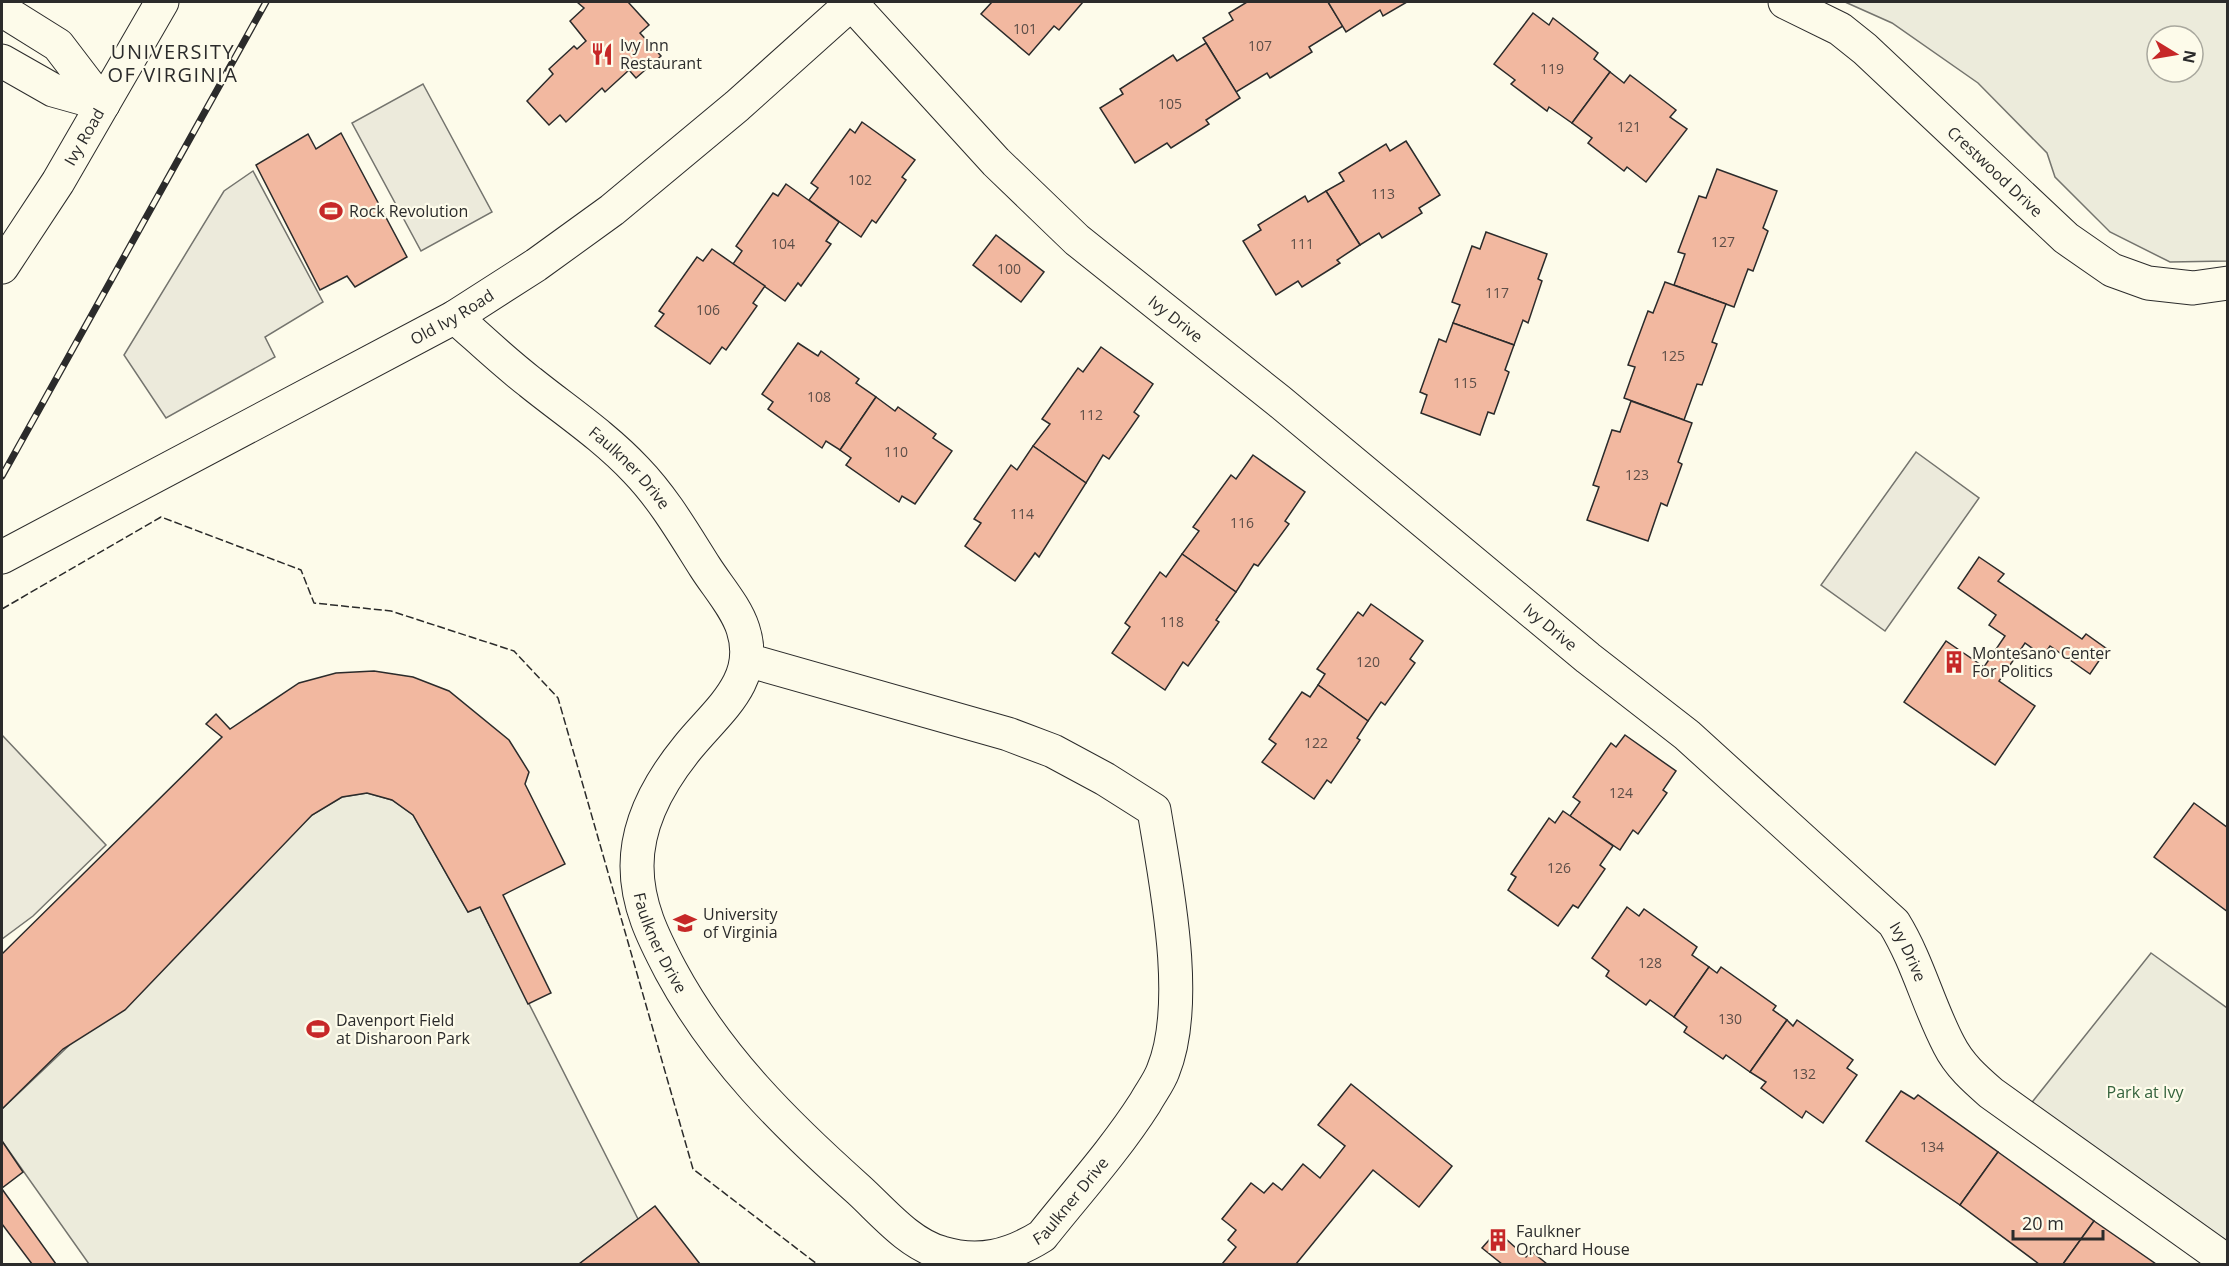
<svg xmlns="http://www.w3.org/2000/svg" width="2229" height="1266" font-family="'Open Sans',sans-serif">
  <rect width="100%" height="100%" fill="#fdfbea"/>
  <g fill="#ecebdb" stroke="#74746e" stroke-width="1.5" fill-rule="evenodd">
    <path d="M1845,2H2227V261L2170,262L2110,232L2055,177L2047,153L1978,83L1892,23ZM2157,36H2193V72H2157Z"/>
    <path d="M367,793L392,800L413,815L468,912L480,907L638,1219L579,1264H89L2,1141V1109L312,815L342,797Z"/>
    <path d="M2151,953L2227,1008V1242L2025,1111Z"/>
  </g>
  <g fill="#eceadb" stroke="#74746e" stroke-width="1.5">
    <path d="M423,84L492,212L421,251L352,123Z"/>
    <path d="M253,171L323,302L265,337L275,357L166,418L124,355L224,191Z"/>
    <path d="M1916,452L1979,498L1885,631L1821,585Z"/>
    <path d="M2,735L106,845L33,916L2,939Z"/>
  </g>
  <g fill="#f2b8a0" stroke="#2b2b2b" stroke-width="1.5">
    <path d="M577,2H628L649,25L640,33L661,56L636,78L629,70L605,92L602,88L566,122L560,115L549,125L527,101L553,74L549,69L574,46L577,49L586,41L570,21L584,8Z"/>
    <path d="M992,2H1083L1059,30L1054,26L1029,55L981,14Z"/>
    <path d="M1247,2H1328L1343,26L1309,47L1312,52L1270,78L1267,73L1236,92L1203,38L1233,20L1229,13Z"/>
    <path d="M1328,2H1407L1383,16L1380,10L1346,32Z"/>
    <path d="M1533,13L1549,25L1553,18L1598,53L1594,59L1610,72L1572,123L1549,107L1547,111L1511,84L1515,80L1494,64Z"/>
    <path d="M1206,43L1240,98L1206,120L1209,124L1171,148L1167,143L1135,163L1100,108L1123,94L1120,89L1173,55L1177,61Z"/>
    <path d="M1610,72L1624,83L1630,75L1676,110L1670,117L1687,129L1646,182L1627,167L1624,171L1588,143L1592,138L1572,123Z"/>
    <path d="M862,122L915,160L902,177L906,180L876,223L872,220L861,237L809,200L818,188L811,183L850,129L855,133Z"/>
    <path d="M341,133L407,257L355,287L347,276L320,290L256,165L308,134L316,149Z"/>
    <path d="M1406,141L1440,195L1419,208L1422,213L1382,238L1379,233L1360,245L1326,191L1344,181L1339,173L1386,144L1390,151Z"/>
    <path d="M1717,169L1777,191L1763,228L1768,231L1753,271L1748,269L1734,307L1674,285L1685,254L1678,252L1699,196L1706,198Z"/>
    <path d="M786,184L839,222L826,241L831,244L801,286L798,283L785,301L733,264L742,251L736,246L773,193L778,196Z"/>
    <path d="M1326,191L1360,245L1337,260L1340,263L1302,287L1298,281L1276,295L1243,241L1261,230L1258,225L1305,196L1308,202Z"/>
    <path d="M1486,232L1547,254L1538,279L1542,281L1528,323L1523,320L1514,345L1453,323L1460,305L1452,302L1472,246L1480,249Z"/>
    <path d="M996,235L1044,272L1021,302L973,265Z"/>
    <path d="M712,249L765,286L753,303L757,306L726,350L722,347L710,364L655,326L664,314L659,311L697,257L703,261Z"/>
    <path d="M1665,282L1726,304L1712,342L1717,344L1702,385L1697,384L1684,420L1624,398L1635,367L1628,365L1648,311L1653,313Z"/>
    <path d="M1453,323L1514,345L1505,370L1509,372L1494,414L1488,412L1480,435L1421,413L1427,395L1420,392L1439,339L1446,342Z"/>
    <path d="M798,343L818,356L821,351L859,379L856,383L876,397L840,450L826,441L822,448L768,409L773,402L762,394Z"/>
    <path d="M1101,347L1153,384L1134,412L1139,416L1109,459L1103,455L1086,483L1033,446L1050,424L1042,419L1078,368L1083,372Z"/>
    <path d="M876,397L895,411L898,407L936,434L933,438L952,451L915,504L902,496L899,502L846,465L851,458L840,450Z"/>
    <path d="M1631,401L1692,423L1678,462L1682,464L1667,506L1661,503L1648,541L1587,520L1599,487L1593,485L1612,430L1620,432Z"/>
    <path d="M1033,446L1086,483L1039,557L1035,553L1015,581L965,546L981,523L974,519L1011,465L1017,470Z"/>
    <path d="M1253,455L1305,492L1285,521L1289,524L1258,566L1254,564L1236,592L1182,554L1199,531L1193,527L1231,475L1236,479Z"/>
    <path d="M1182,554L1236,592L1216,620L1219,622L1188,666L1183,662L1165,690L1112,653L1130,627L1125,623L1160,572L1166,577Z"/>
    <path d="M1979,557L2004,574L1998,581L2082,639L2086,634L2107,649L2090,674L2050,646L2043,656L2025,643L1999,681L2035,706L1995,765L1904,702L1946,641L1984,667L2005,636L1989,625L1996,615L1958,588Z"/>
    <path d="M1371,604L1423,641L1410,659L1415,663L1385,705L1381,702L1368,721L1318,685L1325,674L1317,669L1358,612L1363,616Z"/>
    <path d="M374,671L413,677L449,691L509,740L529,772L525,784L565,864L503,895L551,993L528,1004L480,907L468,912L413,815L392,800L367,793L342,797L312,815L125,1010L63,1049L2,1109V954L222,737L206,724L216,714L230,729L299,683L336,673Z"/>
    <path d="M1318,685L1368,721L1357,738L1360,740L1331,783L1327,780L1314,799L1262,762L1276,744L1269,739L1302,692L1310,697Z"/>
    <path d="M1625,735L1676,771L1663,790L1667,793L1638,834L1633,830L1620,850L1570,816L1580,802L1573,797L1611,743L1616,747Z"/>
    <path d="M2194,803L2228,828V912L2154,857Z"/>
    <path d="M1563,811L1613,846L1600,865L1605,869L1578,908L1573,905L1558,926L1508,890L1516,877L1511,874L1549,818L1555,823Z"/>
    <path d="M1627,907L1639,916L1644,909L1697,947L1692,955L1709,967L1674,1017L1650,1000L1646,1005L1606,976L1609,971L1592,958Z"/>
    <path d="M1709,967L1717,973L1721,967L1776,1006L1773,1010L1787,1020L1750,1072L1726,1055L1723,1059L1684,1032L1687,1027L1674,1017Z"/>
    <path d="M1787,1020L1793,1026L1797,1020L1853,1060L1847,1068L1857,1075L1823,1123L1806,1111L1802,1118L1761,1088L1766,1082L1750,1072Z"/>
    <path d="M1351,1084L1452,1166L1419,1207L1373,1170L1296,1264H1222L1236,1247L1228,1240L1236,1230L1222,1219L1251,1183L1264,1193L1273,1183L1282,1190L1303,1164L1320,1178L1345,1146L1318,1125Z"/>
    <path d="M1901,1091L1914,1099L1918,1095L1998,1152L1960,1205L1866,1141Z"/>
    <path d="M2,1141L23,1172L2,1188Z"/>
    <path d="M1998,1152L2094,1221L2063,1264H2039L1960,1205Z"/>
    <path d="M2,1189L56,1264H32L2,1224Z"/>
    <path d="M655,1206L700,1264H579L638,1219Z"/>
    <path d="M2094,1221L2156,1264H2063Z"/>
    <path d="M1497,1231L1526,1257L1531,1251L1547,1264H1502L1482,1248Z"/>
  </g>
  <g fill="none" stroke-linecap="round" stroke-linejoin="round">
    <g stroke="#2b2b2b" stroke-width="35">
      <g id="minor">
        <path id="s1" d="M1785,2L1840,29L1865,49L2066,238L2112,270L2148,283L2193,288L2228,283"/>
        <path id="s2" d="M851,3L996,162L1077,240L1279,401L1588,658L1687,735L1894,923C1918,962 1928,1005 1949,1045C1959,1065 1975,1079 1991,1093L2225,1260"/>
        <path d="M2,10L58,45L103,104"/>
        <path d="M2,61L53,90L103,104"/>
        <path id="s3" d="M455,317C480,339 504,362 530,382C566,411 604,436 636,470C664,499 684,534 705,567C717,586 736,607 743,629C760,681 717,711 688,747C661,780 637,822 637,866C637,905 653,937 671,971C718,1058 785,1124 859,1190C883,1212 909,1244 942,1253C979,1264 1010,1256 1042,1236C1077,1192 1115,1150 1145,1103C1151,1092 1159,1082 1163,1071C1191,1003 1166,883 1154,810L1105,779L1053,751L1008,734L747,660"/>
        <path id="s4" d="M2,557L455,317L536,265L612,210L737,106L853,2"/>
      </g>
    </g>
    <g stroke="#2b2b2b" stroke-width="35">
      <g id="major">
        <path id="s5" d="M2,267L58,182L162,2"/>
      </g>
    </g>
    <use href="#minor" stroke="#fdfbea" stroke-width="33"/>
    <use href="#major" stroke="#fdfbea" stroke-width="33"/>
    <g stroke="#2b2b2b" stroke-width="7">
      <path id="rail" d="M2,476L266,2"/>
    </g>
    <use href="#rail" stroke="#fdfbea" stroke-width="4.5" stroke-dasharray="14" stroke-linecap="butt"/>
    <path stroke="#2b2b2b" stroke-width="1.5" stroke-dasharray="8 3" stroke-linecap="butt" d="M2,609L161,517L301,570L314,603L391,611L514,651L558,698L693,1169L817,1264"/>
  </g>
  <defs>
    <g id="restaurant-bare" transform="scale(1.8)"><path d="M-5-6h1v4h1v-4h1v4h1v-4h1v5L-1.5 .5V6h-2V.5L-5-1ZM5-6V6H3V1.5H1.5Q1.5-4 5-6Z" fill="#c62828" stroke="#fdfbea" stroke-width="2.5" paint-order="stroke"/></g>
    <g id="stadium-bare" transform="scale(1.8)"><path d="M0-5a6.5 5 0 1 0 0 10a6.5 5 0 1 0 0-10ZM-3.5-1.8h7v3.6h-7Z" fill="#c62828" stroke="#fdfbea" stroke-width="2.5" paint-order="stroke"/></g>
    <g id="building-bare" transform="scale(1.8)"><path d="M-4-6H4V6H1V3H-1V6H-4ZM-2.5-4.3h1.7v1.8h-1.7ZM.8-4.3h1.7v1.8H.8ZM-2.5-1h1.7V.8h-1.7ZM.8-1h1.7V.8H.8Z" fill="#c62828" stroke="#fdfbea" stroke-width="2.5" paint-order="stroke"/></g>
    <g id="university-bare" transform="scale(1.8)"><path d="M0-5L7-2L0 1L-7-2ZM-4 1L0 2.5L4 1V4Q0 6-4 4Z" fill="#c62828" stroke="#fdfbea" stroke-width="2.5" paint-order="stroke"/></g>
  </defs>
  <g fill-rule="evenodd">
    <use href="#restaurant-bare" x="602" y="54"/>
    <use href="#stadium-bare" x="331" y="211"/>
    <use href="#building-bare" x="1954" y="662"/>
    <use href="#university-bare" x="685" y="923"/>
    <use href="#stadium-bare" x="318" y="1029"/>
    <use href="#building-bare" x="1498" y="1240"/>
  </g>
  <g text-anchor="middle" dominant-baseline="central" stroke-width="4.5" stroke-linejoin="round" paint-order="stroke">
    <g font-size="14" fill="#5d4e48">
      <text x="1025" y="28">101</text>
      <text x="1260" y="45">107</text>
      <text x="1552" y="68">119</text>
      <text x="1170" y="103">105</text>
      <text x="1629" y="126">121</text>
      <text x="860" y="179">102</text>
      <text x="1383" y="193">113</text>
      <text x="1723" y="241">127</text>
      <text x="783" y="243">104</text>
      <text x="1302" y="243">111</text>
      <text x="1009" y="268">100</text>
      <text x="1497" y="292">117</text>
      <text x="708" y="309">106</text>
      <text x="1673" y="355">125</text>
      <text x="1465" y="382">115</text>
      <text x="819" y="396">108</text>
      <text x="1091" y="414">112</text>
      <text x="896" y="451">110</text>
      <text x="1637" y="474">123</text>
      <text x="1022" y="513">114</text>
      <text x="1242" y="522">116</text>
      <text x="1172" y="621">118</text>
      <text x="1368" y="661">120</text>
      <text x="1316" y="742">122</text>
      <text x="1621" y="792">124</text>
      <text x="1559" y="867">126</text>
      <text x="1650" y="962">128</text>
      <text x="1730" y="1018">130</text>
      <text x="1804" y="1073">132</text>
      <text x="1932" y="1146">134</text>
    </g>
    <g font-size="16" fill="#2b2b2b" stroke="#fdfbea" text-anchor="start">
      <text x="620" y="45">Ivy Inn<tspan x="620" dy="18">Restaurant</tspan></text>
      <text x="349" y="211">Rock Revolution</text>
      <text x="1972" y="653">Montesano Center<tspan x="1972" dy="18">For Politics</tspan></text>
      <text x="703" y="914">University<tspan x="703" dy="18">of Virginia</tspan></text>
      <text x="336" y="1020">Davenport Field<tspan x="336" dy="18">at Disharoon Park</tspan></text>
      <text x="1516" y="1231">Faulkner<tspan x="1516" dy="18">Orchard House</tspan></text>
    </g>
    <g font-size="16" fill="#2b2b2b" stroke="#fdfbea">
      <text stroke="none"><textPath href="#s5" startOffset="154">Ivy Road</textPath></text>
      <text stroke="none"><textPath href="#s1" startOffset="272">Crestwood Drive</textPath></text>
      <text stroke="none"><textPath href="#s4" startOffset="510">Old Ivy Road</textPath></text>
      <text stroke="none"><textPath href="#s2" startOffset="454">Ivy Drive</textPath></text>
      <text stroke="none"><textPath href="#s3" startOffset="231">Faulkner Drive</textPath></text>
      <text stroke="none"><textPath href="#s2" startOffset="939">Ivy Drive</textPath></text>
      <text stroke="none"><textPath href="#s3" startOffset="780">Faulkner Drive</textPath></text>
      <text stroke="none"><textPath href="#s2" startOffset="1425">Ivy Drive</textPath></text>
      <text stroke="none"><textPath href="#s3" startOffset="1356">Faulkner Drive</textPath></text>
    </g>
    <g font-size="16" fill="#34623c" stroke="#fdfbea">
      <text x="2145" y="1092">Park at Ivy</text>
    </g>
    <g font-size="20" letter-spacing="1.5" fill="#2b2b2b" stroke="#fdfbea">
      <text x="173" y="51">UNIVERSITY<tspan x="173" dy="23">OF VIRGINIA</tspan></text>
    </g>
  </g>
  <rect width="2229" height="1266" fill="none" stroke="#2b2b2b" stroke-width="6"/>
  <g transform="translate(2175 54) rotate(101)"><circle r="28" fill="#fdfbea" stroke="#a9a89e" stroke-width="1.5"/>
  <path d="M0-4.5L10 22L0 15L-10 22Z" fill="#c62828"/>
  <text y="-9" font-size="16" font-weight="bold" text-anchor="middle" fill="#2b2b2b">N</text>
  </g>
  <path d="M2013 1230v9h90v-9" fill="none" stroke="#2b2b2b" stroke-width="3"/>
  <text x="2022" y="1230" font-size="18" fill="#2b2b2b" stroke="#fdfbea" stroke-width="4.5" paint-order="stroke">20 m</text>
</svg>
